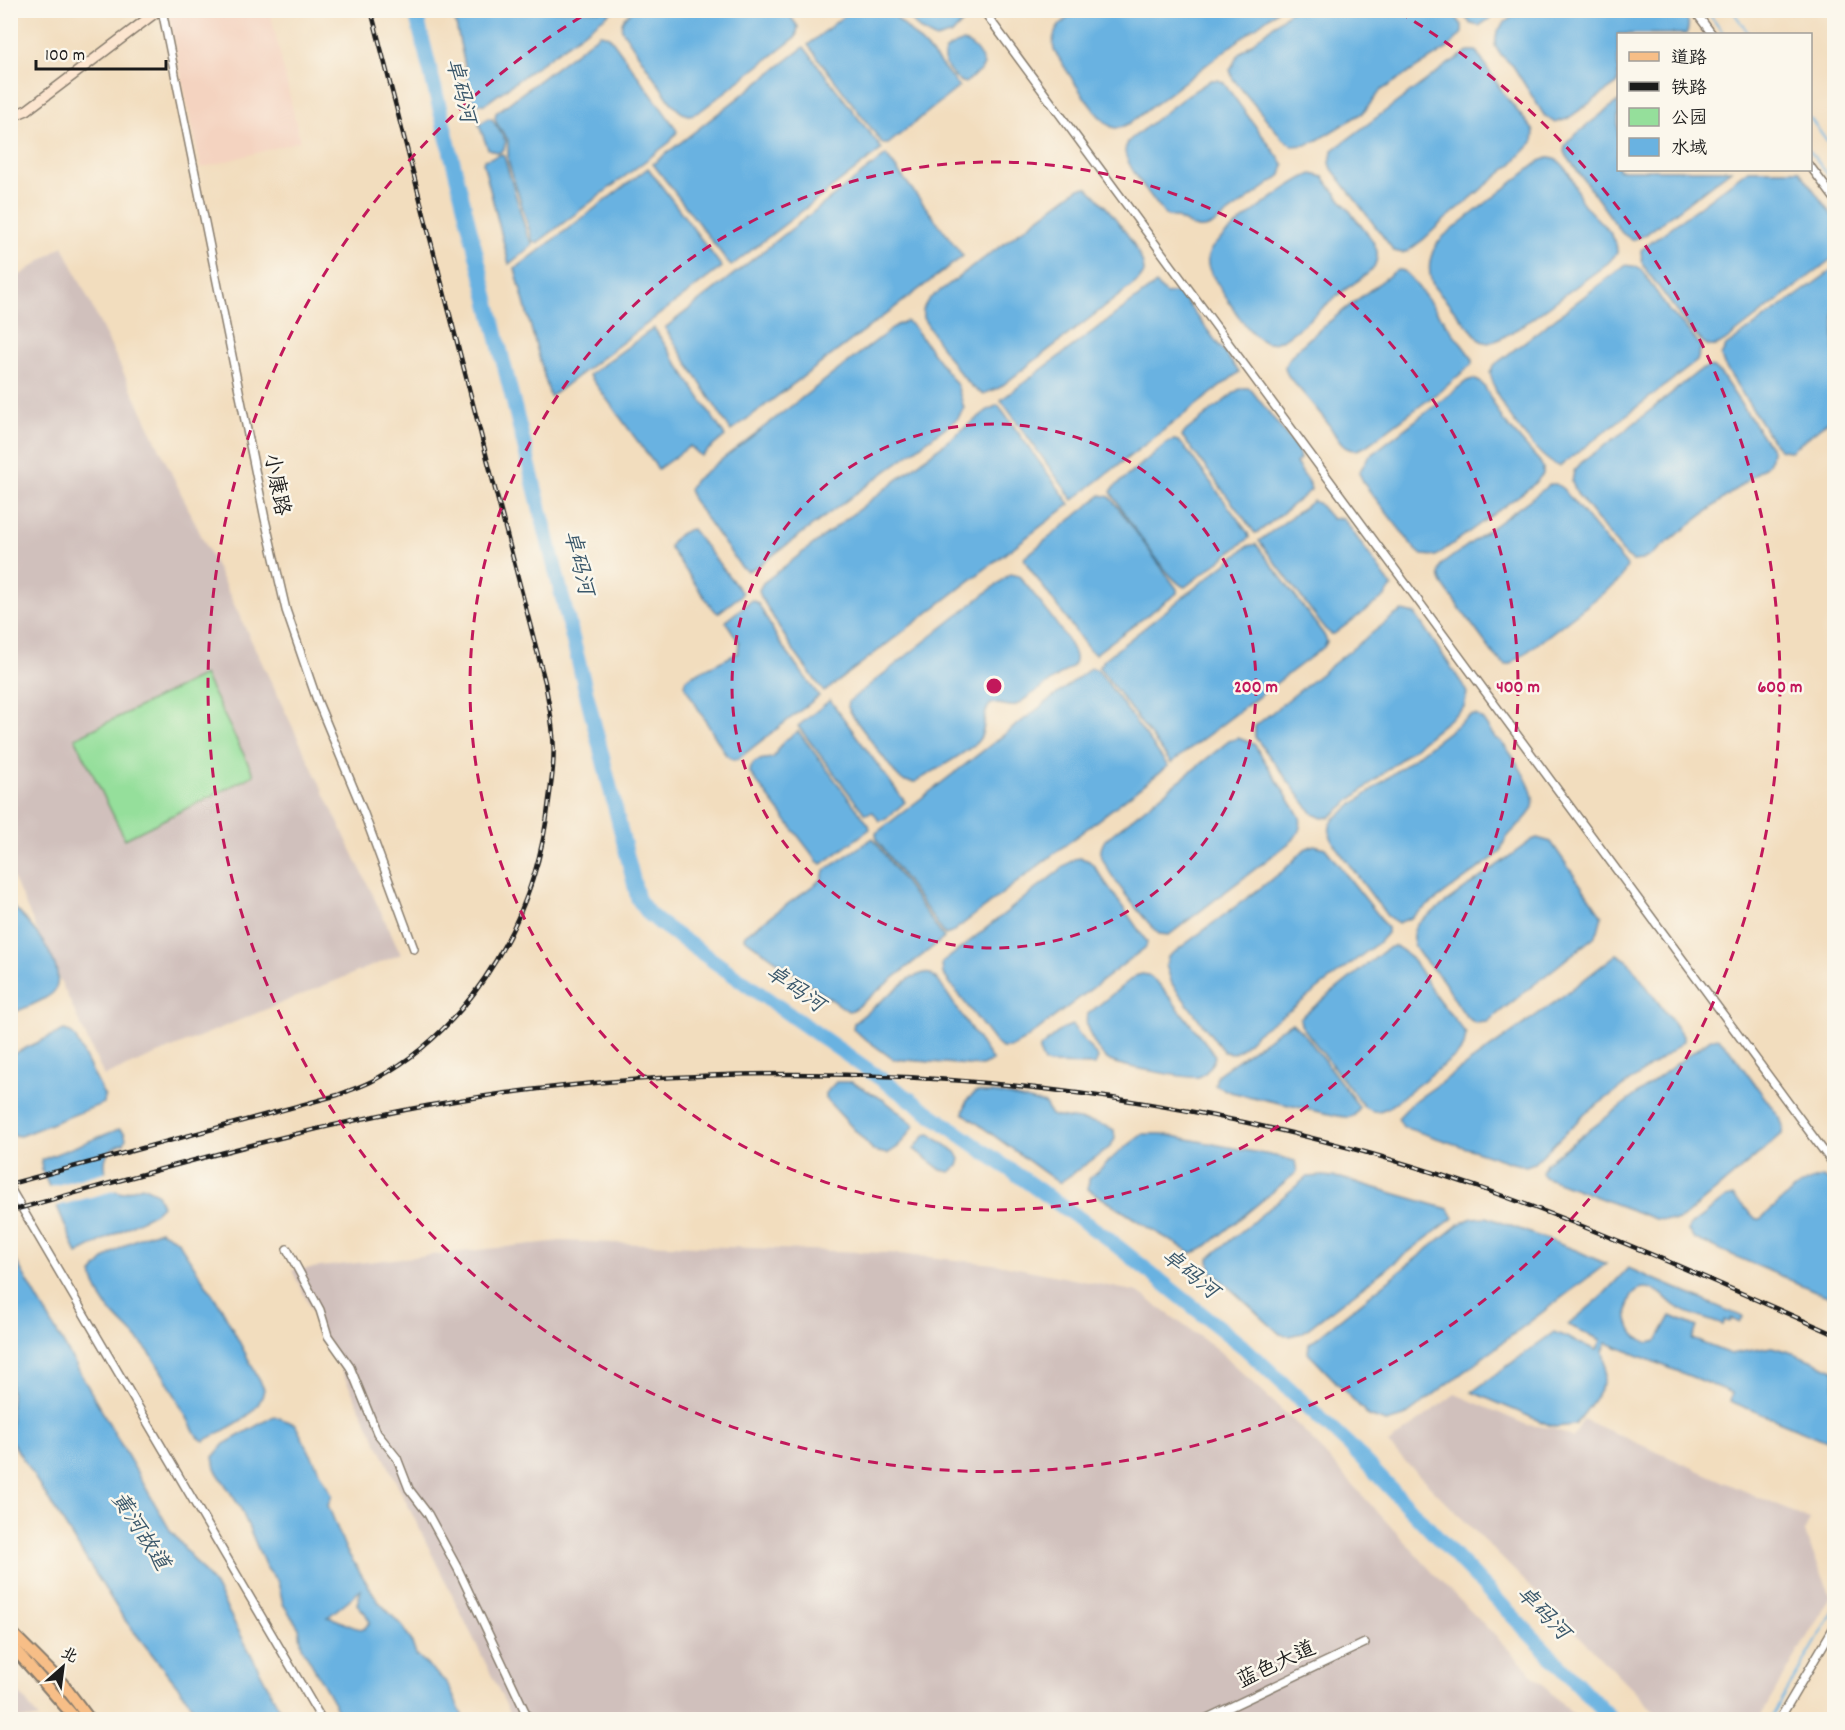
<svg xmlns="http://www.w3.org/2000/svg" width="1845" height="1730" font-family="Dekko,'LXGW WenKai TC',sans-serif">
  <rect width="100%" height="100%" fill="#fbf7ec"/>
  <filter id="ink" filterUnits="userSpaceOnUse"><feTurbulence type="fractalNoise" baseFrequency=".0167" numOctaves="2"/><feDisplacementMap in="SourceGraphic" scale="12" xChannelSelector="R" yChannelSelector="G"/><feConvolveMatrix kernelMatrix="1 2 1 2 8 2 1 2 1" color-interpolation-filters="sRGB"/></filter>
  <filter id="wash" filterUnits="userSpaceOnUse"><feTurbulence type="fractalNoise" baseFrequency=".008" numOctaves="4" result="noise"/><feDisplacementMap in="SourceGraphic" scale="24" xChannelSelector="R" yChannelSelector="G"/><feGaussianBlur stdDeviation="1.35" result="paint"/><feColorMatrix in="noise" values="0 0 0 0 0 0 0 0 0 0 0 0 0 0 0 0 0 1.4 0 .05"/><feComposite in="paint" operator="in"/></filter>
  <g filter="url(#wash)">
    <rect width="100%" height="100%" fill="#f2ddbe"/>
    <path fill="#f4d3c0" d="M172,10L191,11L193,12L197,10L270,11L300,141L201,168L168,13Z"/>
    <g fill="#d0c0bc">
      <path d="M63,246L401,954L104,1076L11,873L10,282Z"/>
      <path d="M561,1241L890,1253L1003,1265L1138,1292L1218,1350L1300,1427L1436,1576L1577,1719H513L292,1270Z"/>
      <path d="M1455,1394L1527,1425L1552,1428L1573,1438L1583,1419L1810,1520L1804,1532L1831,1596L1759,1719H1662L1388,1444Z"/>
      <path d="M11,1683L26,1701L39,1719H11Z"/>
    </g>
    <path fill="#95df9b" stroke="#587e5c" stroke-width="1.5" d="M204,675L254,775L125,839L75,738Z"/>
    <g fill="#69b2e1" stroke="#42677e" stroke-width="1.5" fill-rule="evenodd">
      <path d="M786,10L798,27L796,37L707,106C690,120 683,117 670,101L622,30C620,20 625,16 633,11Z"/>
      <path d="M1078,10H1277V11L1130,123C1124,126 1118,130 1112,127C1095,119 1065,67 1054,50C1050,29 1062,22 1078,10Z"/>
      <path d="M1292,10L1451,11L1462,25V33L1448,48L1380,91L1364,112L1316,141L1305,145L1293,146L1282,138L1233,79L1230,70L1238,55Z"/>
      <path d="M453,11V10L613,11L485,104C479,105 475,104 472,98Z"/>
      <path d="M850,11H890L934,56L959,87L888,144H883L808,45Z"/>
      <path d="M903,11H966V19L952,34L936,39L921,31Z"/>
      <path d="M1460,11H1501L1479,26L1471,24Z"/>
      <path d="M1520,11H1680C1688,19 1691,24 1686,34H1618V83L1567,119L1555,123L1544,115L1513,66L1500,54L1495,46L1497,32L1504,23Z"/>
      <path d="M600,34L609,36L614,43L675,127L677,132L670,142L537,243L533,242L508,161V140L497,124L495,118L496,113Z"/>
      <path d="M962,42C973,43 981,55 984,65L981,70L965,83C957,81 954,76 949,70C938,54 945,47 962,42Z"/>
      <path d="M804,47L882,149L731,266L653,164Z"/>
      <path d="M1469,51H1476L1506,97L1534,131L1533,142L1512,164L1442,222L1424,239L1408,251L1402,253L1394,251L1332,169L1330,163L1332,151L1448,64Z"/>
      <path d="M1211,80H1218L1223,82L1284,165L1281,175L1275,180L1212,225C1199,233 1190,225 1179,219C1175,216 1170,217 1165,215C1155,201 1127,168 1125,152C1125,147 1127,143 1131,139L1186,96Z"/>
      <path d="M1618,101V170H1731L1645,235L1632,240L1622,233L1564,152L1565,146L1569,140Z"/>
      <path d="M488,118L492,119L506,141L504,149L499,153L488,149L479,125Z"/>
      <path d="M502,154L504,156L527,234L533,245L509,264L483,162L484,160Z"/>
      <path d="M886,155L963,256L731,431L665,328Z"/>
      <path d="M1548,158C1553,158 1556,159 1561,163C1571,172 1575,188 1581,200C1591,218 1618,230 1617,253L1608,263L1522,326L1498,340L1488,343L1481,341L1434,287C1425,269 1430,248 1445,235L1540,161Z"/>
      <path d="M648,168L722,267L550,397L515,269Z"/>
      <path d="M1748,170H1799L1834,218V257L1728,339C1722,343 1715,349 1707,345C1696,341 1659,286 1648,273L1642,262L1641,250Z"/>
      <path d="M1312,174L1323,177L1370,237C1377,247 1380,255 1374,267C1369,274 1360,279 1353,284C1328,300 1309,323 1285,338C1280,341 1274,344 1268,343C1250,341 1221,289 1211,273C1207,266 1206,259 1210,251C1218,236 1295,179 1312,174Z"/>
      <path d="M1087,187C1104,203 1145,250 1144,273L1138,281L999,388L983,394C965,388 934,335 923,318C922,310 924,306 929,299L1079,188Z"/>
      <path d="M1625,265L1638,267L1642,270L1669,311L1680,321L1699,344L1701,348L1697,361L1560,466C1543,464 1508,415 1500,400C1495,391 1493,382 1490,373L1493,366Z"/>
      <path d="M1834,269V416L1791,451L1781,450L1774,443L1724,365L1721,356L1726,346Z"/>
      <path d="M1400,270L1404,271L1412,279L1472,358V364L1448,385L1366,446C1359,450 1353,452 1345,447C1337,441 1334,432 1329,425C1319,411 1308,399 1297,386C1292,381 1285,374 1285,367C1286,350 1378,285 1395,271Z"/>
      <path d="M1156,284L1166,294L1179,292L1239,372L1073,500L1001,400Z"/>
      <path d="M906,321L913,326L957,385L964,408L958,418L758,566L748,571L741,567L692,499L689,489L695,480L897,325Z"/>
      <path d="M654,328L725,436L701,456L690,446L658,469L589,375Z"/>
      <path d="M1708,367L1714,368L1720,373L1772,450L1771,458L1767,465L1651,555L1642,560L1633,561L1626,556L1578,495L1572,482L1574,471L1582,462L1622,433L1699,371Z"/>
      <path d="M1473,379L1480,382L1484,386L1503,420L1540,462L1543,468V474L1532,486L1436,556L1422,555L1415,549L1365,485L1359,473L1368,457L1467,381Z"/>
      <path d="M1243,388H1249L1252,391L1298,450L1300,459L1296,463L1310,485L1311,490L1260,531L1255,533L1182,436L1186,431L1238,390Z"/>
      <path d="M998,405L1070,504L824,692L793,650L761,597L759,590L763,583L988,410Z"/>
      <path d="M1174,440L1178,441L1184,446L1248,533L1249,538L1185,587C1170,584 1121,509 1111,492L1113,488L1168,442Z"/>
      <path d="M1551,484H1556L1563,489L1627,566L1620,580L1523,655L1510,664L1506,665L1495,656L1445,588C1439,580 1438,574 1441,565Z"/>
      <path d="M1101,495L1110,497L1117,506L1177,589V593L1095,654L1089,650L1028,566L1024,558Z"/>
      <path d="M1313,501L1318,503L1332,519L1343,518L1392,587L1385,596L1334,634H1331L1325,629L1259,541Z"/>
      <path d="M692,529L742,593L740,596L718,613L712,608L670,548C670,539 683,531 692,529Z"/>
      <path d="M1256,544L1324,635L1327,642L1324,647L1171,763L1099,667L1105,659L1248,546Z"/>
      <path d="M1010,574L1019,576C1030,590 1074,642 1075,657C1076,661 1074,663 1073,666L1016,705L1010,706L992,703C980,712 988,730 978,741C970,751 929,774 915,782L904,781L898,777L854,718L848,707V702Z"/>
      <path d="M752,600L758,603L780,643L819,696L738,759L733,760L726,755L684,685L686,679L693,675L738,653L739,642L726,622L728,619Z"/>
      <path d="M1402,611L1415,614L1463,685L1467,693L1464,707L1330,817L1322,818L1313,814L1255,737V726L1395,615Z"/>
      <path d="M1091,668L1098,670L1168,766L951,933L945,935L877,840L876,833Z"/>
      <path d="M830,700L905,802L886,819L879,821L873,812L865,814L798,726Z"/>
      <path d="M1475,715C1484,717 1487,728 1493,735C1498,742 1494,736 1500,741C1511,752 1538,792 1533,807C1526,825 1503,832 1501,852L1411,918L1398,923L1387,916L1334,844C1329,834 1327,826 1335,818L1469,716Z"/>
      <path d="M798,731L869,825L870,829L822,864L818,862L750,773C751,758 761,760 773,758L784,741Z"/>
      <path d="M1238,738L1254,744L1300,817C1302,826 1299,832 1293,840L1169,935L1159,934C1146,921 1103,870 1101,853C1100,848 1103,844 1105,840L1229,741Z"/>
      <path d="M873,838L944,938L853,1010L848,1011L744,938L745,935L822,879L824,871Z"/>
      <path d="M1537,838L1551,842L1602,916L1598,931L1594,937L1487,1022L1475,1023C1460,1014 1452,992 1441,978C1432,967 1416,955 1413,940C1412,933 1415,928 1418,923L1532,840Z"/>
      <path d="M1314,845L1325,848L1379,916L1387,928V933L1379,942L1292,1009L1257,1033L1241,1049L1234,1053L1224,1052L1172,984L1166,965L1168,957L1283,871L1305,849Z"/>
      <path d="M1081,858L1089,861L1094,866L1147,942L1146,947L1023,1041L1010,1048H1002L995,1042L943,974L942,963L1074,859Z"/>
      <path d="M10,904C28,919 68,966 55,990C50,999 21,1009 11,1014Z"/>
      <path d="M1394,946C1414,953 1424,980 1436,996C1445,1009 1457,1021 1466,1034L1464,1046L1458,1054L1389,1107C1380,1112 1373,1113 1364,1107L1301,1025L1300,1018L1388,948Z"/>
      <path d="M1617,954L1627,960L1683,1036V1041L1672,1051L1586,1113L1534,1163L1526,1166L1512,1163L1403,1127L1398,1118L1412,1103L1555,1002Z"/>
      <path d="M924,973L930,974L937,979L993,1061L982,1066L893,1059L856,1032L853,1028L854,1023L910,978Z"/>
      <path d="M1142,974L1148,975L1159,984L1212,1051L1215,1056C1213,1064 1206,1075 1198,1077C1189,1079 1120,1066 1110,1061C1100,1056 1081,1025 1088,1014L1135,976Z"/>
      <path d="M1292,1023L1306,1036L1357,1104L1359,1107C1356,1119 1348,1118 1338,1116L1230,1092L1215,1085L1217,1075L1283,1028Z"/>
      <path d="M1072,1025L1098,1058L1095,1065L1049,1064L1044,1062L1039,1051L1041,1047L1062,1029Z"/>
      <path d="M64,1030L70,1032L75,1037L105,1097L104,1103L20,1136L12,1135L11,1055Z"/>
      <path d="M1717,1037L1729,1049L1780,1118L1783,1126L1782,1134L1683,1218L1676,1221L1655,1219L1544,1177L1542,1172L1546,1163L1683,1059L1711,1039Z"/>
      <path d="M836,1082H852L884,1100L915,1125L898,1147L887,1154L874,1151L826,1099V1093Z"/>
      <path d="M976,1092L1003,1094L1045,1104L1051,1115C1072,1121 1095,1119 1114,1130L1115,1139L1109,1148L1059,1183L963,1113L967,1100Z"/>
      <path d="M119,1129L124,1132L126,1138L124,1143C99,1150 104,1167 109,1188L122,1193L142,1186L157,1193L162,1206L155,1213L77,1254L42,1170L41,1160Z"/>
      <path d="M930,1134L956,1152L960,1159L958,1166L950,1172L941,1170L914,1149L925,1135Z"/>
      <path d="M1143,1134H1162L1280,1157L1295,1161L1297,1172L1203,1249L1192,1253L1149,1228L1088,1189L1089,1179L1119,1152Z"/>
      <path d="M1323,1176L1341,1178L1448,1209L1453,1218L1302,1333L1290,1336L1280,1334L1210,1270L1209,1258L1307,1177Z"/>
      <path d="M1824,1177L1834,1185V1299L1695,1239L1688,1231L1690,1226L1726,1198L1733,1196L1756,1219H1760C1780,1204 1798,1179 1824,1177Z"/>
      <path d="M1487,1217L1578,1251L1606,1264L1404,1417L1386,1422L1369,1416L1308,1353L1309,1344L1459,1224L1472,1218Z"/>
      <path d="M160,1231L177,1240L222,1309L264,1389C261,1416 226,1428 204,1441L198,1438C183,1411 169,1382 152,1356C130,1325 102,1315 92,1274C104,1254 138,1236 160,1231Z"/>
      <path d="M11,1252L170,1530L215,1586L285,1719H201L183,1693L124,1619L11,1440Z"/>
      <path d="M1628,1268L1743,1317L1740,1322L1732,1318L1729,1322L1725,1320L1723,1325C1708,1319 1688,1315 1675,1306C1666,1299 1659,1289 1647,1288C1624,1286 1623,1324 1636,1336C1639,1339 1645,1341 1649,1343L1657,1341L1671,1316L1697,1327L1692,1339L1730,1354L1772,1347L1796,1354L1834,1370V1444L1730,1401L1732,1393L1607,1343L1603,1351C1612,1386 1594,1399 1575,1425L1554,1427L1472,1392L1554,1332L1597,1350L1601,1340L1568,1325L1602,1296Z"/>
      <path d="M274,1416L295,1424L332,1495L328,1505L346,1550L378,1601L403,1627L411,1640L416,1655L447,1683L464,1719H343L302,1647L299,1628L283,1604L278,1582L266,1567L240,1507L215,1469L213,1457L224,1444ZM361,1590L357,1604L365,1613L370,1622L364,1629C351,1629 342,1620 328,1617Z"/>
    </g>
    <path fill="#f2ddbe" d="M108,1171L111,1186L121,1189L54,1207L46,1188Z"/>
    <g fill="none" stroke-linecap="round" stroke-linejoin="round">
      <g stroke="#69b2e1" stroke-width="2">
        <path d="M1706,10L1724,34"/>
        <path d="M1732,10L1749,34"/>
        <path d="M1810,118L1834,151"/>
        <path d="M1810,151L1834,183"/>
        <path d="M1770,1720L1834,1611"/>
      </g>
      <path stroke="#69b2e1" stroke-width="15" d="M415,10L638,899L649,914L661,924L1107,1238L1246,1349L1350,1446L1612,1720"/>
    </g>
  </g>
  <g filter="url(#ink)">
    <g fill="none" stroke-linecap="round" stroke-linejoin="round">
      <g stroke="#877c6d" stroke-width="10">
        <g id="minor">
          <path d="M162,10L265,519L286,610L317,700L363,811L414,949"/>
          <path d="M983,10L1834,1165"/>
          <path d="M1694,10L1712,34"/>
          <path d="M1810,166L1834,198"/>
          <path d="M10,1188L322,1720"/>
          <path d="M287,1249L320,1310L328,1336L350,1367L377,1433L397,1458L409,1489L428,1514L458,1569L529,1720"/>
          <path d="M1203,1720L1365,1643"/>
          <path d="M1779,1720L1834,1627"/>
        </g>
      </g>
      <g stroke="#877c6d" stroke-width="12">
        <path id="secondary" d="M10,117L27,110L159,10"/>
      </g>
      <g stroke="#877c6d" stroke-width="14">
        <g id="primary">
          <path d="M10,1631L62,1683L90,1720"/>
          <path d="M10,1644L77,1720"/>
        </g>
      </g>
      <use href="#minor" stroke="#fff" stroke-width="7"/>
      <use href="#secondary" stroke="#fce5cf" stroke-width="9"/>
      <use href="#primary" stroke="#f7be87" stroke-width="10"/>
      <g stroke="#1c1c1c" stroke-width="4.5">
        <g id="rail">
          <path d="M10,1184L338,1095C350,1090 364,1086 376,1079C476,1025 538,910 549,800C552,779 555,757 553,736C552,718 548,700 545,682L371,10"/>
          <path d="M10,1211C174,1166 338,1116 507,1093C839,1048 1187,1083 1503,1196C1616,1237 1725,1286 1834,1334"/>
        </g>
      </g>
      <use href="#rail" stroke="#fbf7ec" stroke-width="2" stroke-dasharray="7" stroke-linecap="butt"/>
    </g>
  </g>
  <g fill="none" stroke="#c2185b" stroke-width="3" stroke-dasharray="10 8">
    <circle cx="994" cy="686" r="262"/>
    <circle cx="994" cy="686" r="524"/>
    <path d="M1399 12A786 786 0 1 1 589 12"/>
  </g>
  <g text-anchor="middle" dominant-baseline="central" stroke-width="5" stroke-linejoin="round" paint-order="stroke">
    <g font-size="21" fill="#1c1c1c" stroke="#fbf7ec">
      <text transform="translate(275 485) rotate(79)">小康路</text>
      <text transform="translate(1277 1666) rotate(-25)">蓝色大道</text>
    </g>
    <g font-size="22" font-style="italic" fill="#3b586b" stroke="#fbf7ec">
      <text transform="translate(459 91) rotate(76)">卓码河</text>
      <text transform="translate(577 563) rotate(76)">卓码河</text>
      <text transform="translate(794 990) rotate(35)">卓码河</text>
      <text transform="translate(1189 1275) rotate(39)">卓码河</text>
      <text transform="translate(139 1532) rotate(57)">黄河故道</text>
      <text transform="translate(1542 1614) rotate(46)">卓码河</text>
    </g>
  </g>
  <circle cx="994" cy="686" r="9" fill="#c2185b" stroke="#fbf7ec" stroke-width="3"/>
  <g font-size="18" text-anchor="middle" font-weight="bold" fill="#c2185b" stroke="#fbf7ec" stroke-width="5" stroke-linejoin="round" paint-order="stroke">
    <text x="1256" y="692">200 m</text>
    <text x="1518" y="692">400 m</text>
    <text x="1780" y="692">600 m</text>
  </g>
  <rect width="1845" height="1730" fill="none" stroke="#fbf7ec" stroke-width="36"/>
  <rect x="1617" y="33" width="195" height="138" fill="#fbf7ec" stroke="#a29f99" stroke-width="1.5"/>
  <rect x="1629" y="52" width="30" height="9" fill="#f7be87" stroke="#a29f99" stroke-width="1.5"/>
  <text x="1671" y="63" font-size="18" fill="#1c1c1c">道路</text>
  <rect x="1629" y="82" width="30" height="9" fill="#1c1c1c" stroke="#a29f99" stroke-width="1.5"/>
  <text x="1671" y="93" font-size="18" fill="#1c1c1c">铁路</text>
  <rect x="1629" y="108" width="30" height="18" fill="#95df9b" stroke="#a29f99" stroke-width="1.5"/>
  <text x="1671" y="123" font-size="18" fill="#1c1c1c">公园</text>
  <rect x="1629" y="138" width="30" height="18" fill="#69b2e1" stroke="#a29f99" stroke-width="1.5"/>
  <text x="1671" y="153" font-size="18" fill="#1c1c1c">水域</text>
  <g transform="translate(63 1667) rotate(28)" stroke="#fbf7ec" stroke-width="4.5" paint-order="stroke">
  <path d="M0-4.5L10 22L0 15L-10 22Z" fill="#1c1c1c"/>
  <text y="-9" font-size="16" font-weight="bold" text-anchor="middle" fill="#1c1c1c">北</text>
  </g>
  <path d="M36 60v9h130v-9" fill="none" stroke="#1c1c1c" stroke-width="3"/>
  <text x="45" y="60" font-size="18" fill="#1c1c1c" stroke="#fbf7ec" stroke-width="4.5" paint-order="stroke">100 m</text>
</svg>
